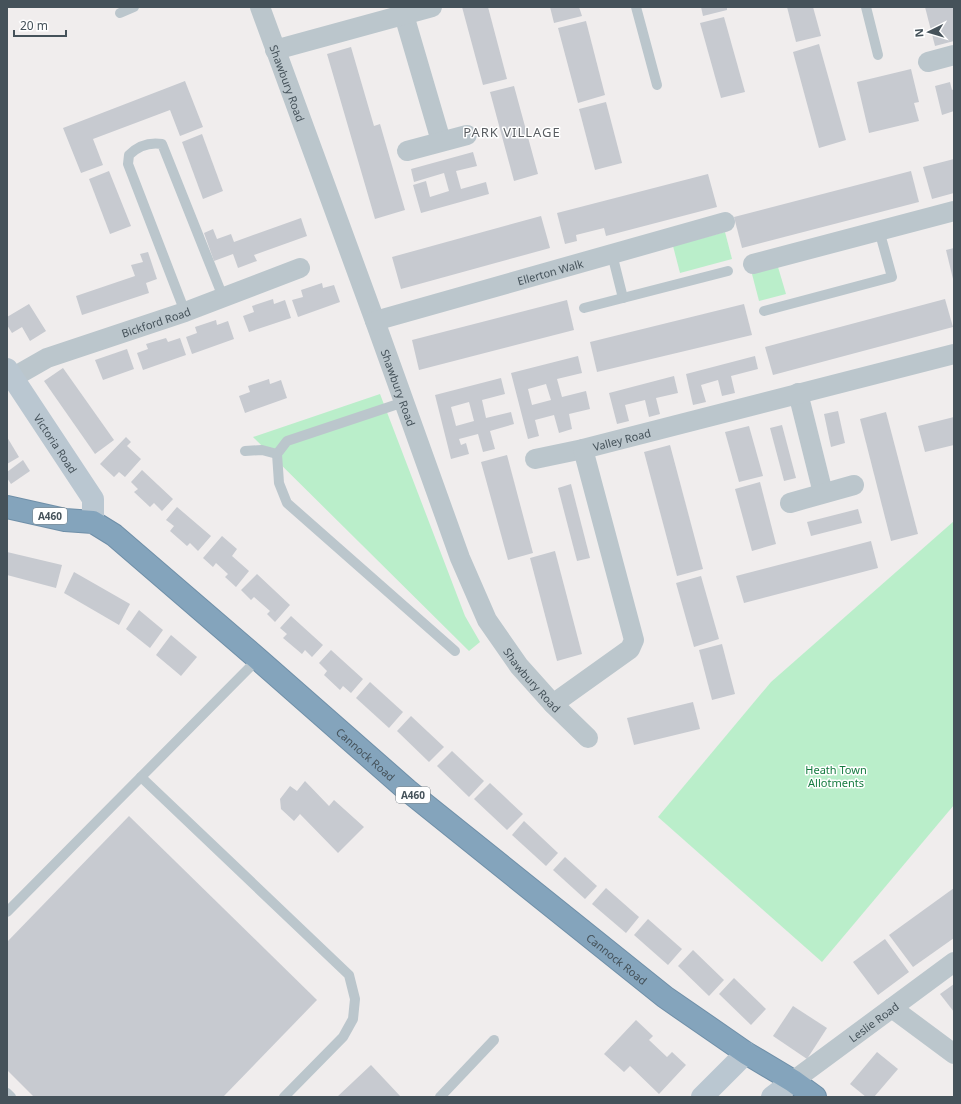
<svg xmlns="http://www.w3.org/2000/svg" width="961" height="1104" font-family="'Noto Sans',sans-serif">
  <rect width="100%" height="100%" fill="#f0eded"/>
  <g fill="#baeeca">
    <path d="M725,232L732,259L680,273L673,246Z"/>
    <path d="M778,267L786,294L759,301L752,274Z"/>
    <path d="M380,394L465,616L480,642L469,651L253,437Z"/>
    <path d="M954,521V805L822,962L658,817L771,682Z"/>
  </g>
  <g fill="#c7cad0" fill-rule="evenodd">
    <path d="M462,7H488L507,79L483,85Z"/>
    <path d="M550,7H579L582,16L554,23Z"/>
    <path d="M701,7H727V10L703,16Z"/>
    <path d="M787,7H813L821,36L796,42Z"/>
    <path d="M925,7H953L954,41L935,46Z"/>
    <path d="M724,17L745,92L721,98L700,23Z"/>
    <path d="M586,21L605,95L578,103L558,28Z"/>
    <path d="M819,44L846,140L819,148L793,52Z"/>
    <path d="M351,47L374,126L380,124L405,210L375,219L327,54Z"/>
    <path d="M911,69L919,102L914,103L919,121L869,133L857,82Z"/>
    <path d="M185,81L203,127L180,136L170,110L93,139L103,165L81,173L63,128Z"/>
    <path d="M950,82L952,90L954,89V111L942,115L935,86Z"/>
    <path d="M514,86L538,174L514,181L490,92Z"/>
    <path d="M606,102L622,163L595,170L579,109Z"/>
    <path d="M202,134L223,191L203,199L182,142Z"/>
    <path d="M473,152L477,166L456,171L461,189L486,182L489,194L421,213L413,185L426,181L430,197L449,191L444,173L414,182L411,169Z"/>
    <path d="M954,159V193L932,199L923,167Z"/>
    <path d="M109,171L131,226L110,234L89,179Z"/>
    <path d="M911,171L919,202L742,248L734,217Z"/>
    <path d="M708,174L717,207L606,236L604,228L576,235L577,241L565,244L557,213Z"/>
    <path d="M541,216L550,248L401,289L392,257Z"/>
    <path d="M301,218L307,236L254,255L257,261L238,268L233,254L214,261L204,233L213,229L217,239L231,234L234,242Z"/>
    <path d="M954,248V279H953L946,250Z"/>
    <path d="M148,252L157,279L146,283L149,293L82,315L76,296L135,276L131,265L143,262L140,254Z"/>
    <path d="M322,283L323,288L334,285L340,302L298,317L292,300L303,297L301,290Z"/>
    <path d="M273,299L274,304L285,300L291,318L249,332L243,316L254,312L252,306Z"/>
    <path d="M945,299L953,327L773,375L765,347Z"/>
    <path d="M567,300L574,330L419,370L412,340Z"/>
    <path d="M29,304L46,331L30,341L22,327L12,333L7,325V317Z"/>
    <path d="M744,304L752,335L597,372L590,342Z"/>
    <path d="M216,320L217,325L228,321L234,339L192,354L186,337L197,333L195,327Z"/>
    <path d="M166,338L168,342L180,338L186,355L143,370L137,353L148,349L146,344Z"/>
    <path d="M127,349L134,369L103,380L95,360Z"/>
    <path d="M578,356L582,373L557,379L562,397L586,391L590,409L569,414L572,429L559,433L554,415L535,420L539,436L528,439L511,373ZM546,384L551,400L532,405L528,389Z"/>
    <path d="M755,356L758,369L731,376L735,393L722,396L718,380L701,385L706,402L693,405L686,374Z"/>
    <path d="M63,368L114,440L95,454L44,381Z"/>
    <path d="M674,376L678,393L656,398L660,414L649,417L645,400L625,405L629,421L617,424L609,393Z"/>
    <path d="M501,378L505,394L482,400L486,418L511,412L514,424L490,431L495,449L483,452L478,434L459,439L461,445L466,443L469,454L451,459L435,395ZM469,402L474,421L456,426L451,407Z"/>
    <path d="M269,379L270,384L281,380L287,398L245,413L239,396L250,392L248,386Z"/>
    <path d="M838,411L845,443L831,447L824,414Z"/>
    <path d="M886,412L918,534L891,541L860,419Z"/>
    <path d="M954,417V445L925,452L918,426Z"/>
    <path d="M782,425L796,478L784,481L770,428Z"/>
    <path d="M749,426L763,476L739,482L725,432Z"/>
    <path d="M7,437L19,457L7,464Z"/>
    <path d="M126,437L131,442L127,446L141,459L125,477L119,472L114,477L100,464Z"/>
    <path d="M670,445L703,569L677,576L644,452Z"/>
    <path d="M507,455L533,553L508,560L481,462Z"/>
    <path d="M23,460L30,471L11,484L7,478V472Z"/>
    <path d="M142,470L173,499L162,511L154,503L150,507L134,492L138,489L131,482Z"/>
    <path d="M760,482L776,544L752,551L735,489Z"/>
    <path d="M571,484L590,558L577,561L558,488Z"/>
    <path d="M177,507L211,536L198,551L190,543L187,546L170,531L174,526L166,520Z"/>
    <path d="M858,509L862,523L811,536L807,522Z"/>
    <path d="M222,536L237,549L232,556L249,571L236,587L225,577L228,574L216,563L213,567L203,558Z"/>
    <path d="M871,541L878,568L744,603L736,576Z"/>
    <path d="M555,551L582,654L557,661L530,558Z"/>
    <path d="M7,552L62,565L56,588L7,575Z"/>
    <path d="M74,572L130,604L119,625L64,593Z"/>
    <path d="M257,574L290,605L275,622L267,614L270,611L254,597L251,600L241,590Z"/>
    <path d="M701,576L719,639L694,647L676,583Z"/>
    <path d="M139,610L163,630L150,648L126,629Z"/>
    <path d="M291,616L323,645L312,657L305,650L302,654L283,638L287,634L280,628Z"/>
    <path d="M171,635L197,657L181,676L156,655Z"/>
    <path d="M722,644L735,694L712,700L699,650Z"/>
    <path d="M331,650L363,679L351,693L343,686L340,690L324,675L327,671L319,663Z"/>
    <path d="M370,682L403,712L389,728L356,698Z"/>
    <path d="M693,702L700,729L634,745L627,718Z"/>
    <path d="M411,716L444,747L429,762L397,731Z"/>
    <path d="M452,751L484,781L469,797L437,766Z"/>
    <path d="M305,781L329,806L334,800L364,827L338,853L300,814L294,821L281,809L280,799L290,786L297,791Z"/>
    <path d="M490,783L523,814L507,830L474,799Z"/>
    <path d="M129,816L317,1000L223,1097H34L7,1070V942Z"/>
    <path d="M524,821L558,853L546,866L512,835Z"/>
    <path d="M565,857L597,886L585,899L553,870Z"/>
    <path d="M606,888L639,917L626,933L592,904Z"/>
    <path d="M954,888V938L913,967L889,935Z"/>
    <path d="M648,919L682,949L668,965L634,935Z"/>
    <path d="M885,939L909,972L878,995L853,962Z"/>
    <path d="M693,950L724,980L709,996L678,966Z"/>
    <path d="M734,978L766,1009L751,1025L719,994Z"/>
    <path d="M954,984V1012L940,994Z"/>
    <path d="M793,1006L827,1028L807,1059L773,1036Z"/>
    <path d="M636,1020L653,1036L649,1040L667,1057L672,1052L686,1065L659,1094L630,1066L624,1072L604,1054Z"/>
    <path d="M877,1052L898,1069L874,1097H866L850,1084Z"/>
    <path d="M371,1065L401,1097H337Z"/>
  </g>
  <g fill="none" stroke-linecap="round" stroke-linejoin="round">
    <g stroke="#6f8fa8" stroke-width="24">
      <g id="highway">
        <path id="s7" d="M7,507L65,520L93,522L114,535L258,659L407,790L665,997L746,1053L793,1081L815,1097"/>
      </g>
    </g>
    <g stroke="#bbc6cc" stroke-width="10">
      <path d="M636,7L657,85"/>
      <path d="M866,7L878,55"/>
      <path d="M120,13L134,7"/>
      <path d="M612,254L623,298"/>
      <path d="M584,308L728,271"/>
      <path d="M764,311L892,277L879,230"/>
      <path d="M185,312L128,164L129,155C138,146 149,142 162,144L223,297"/>
      <path d="M404,402L287,441L277,454L279,483L287,503L455,651"/>
      <path d="M245,451L262,450L277,454"/>
      <path d="M141,777L349,975L355,999L353,1019L343,1037L284,1097"/>
      <path d="M7,912L258,659"/>
      <path d="M7,1093L11,1097"/>
      <path d="M440,1097L494,1040"/>
    </g>
    <g stroke="#bbc6cc" stroke-width="20">
      <path id="s1" d="M260,7L375,321L460,558L487,620L519,666L553,704L588,738"/>
      <path d="M404,15L441,141"/>
      <path d="M275,50L432,7"/>
      <path d="M928,62L954,55"/>
      <path d="M407,151L467,135"/>
      <path d="M753,264L954,211"/>
      <path id="s2" d="M375,321L725,222"/>
      <path id="s3" d="M12,378L47,358L185,312L300,268"/>
      <path d="M798,393L823,493"/>
      <path d="M535,459L583,449"/>
      <path d="M790,503L854,485"/>
      <path id="s4" d="M553,704L630,649L634,640L583,449L954,354"/>
      <path d="M892,1008L954,1054"/>
      <path id="s5" d="M793,1081L954,962"/>
    </g>
    <g stroke="#bac7d1" stroke-width="22">
      <path id="s6" d="M7,369L93,499V522"/>
      <path d="M702,1097L746,1053"/>
      <path d="M772,1097L793,1081"/>
    </g>
    <use href="#highway" stroke="#84a4bc" stroke-width="22"/>
  </g>
  <g text-anchor="middle" dominant-baseline="central" stroke-width="3" stroke-linejoin="round" paint-order="stroke">
    <g fill="#fff" stroke="#7d868c" stroke-width="1">
      <rect x="33" y="508" width="34" height="16" rx="3"/>
      <rect x="396" y="787" width="34" height="16" rx="3"/>
    </g>
    <g font-size="10" font-weight="bold" fill="#45525a">
      <text x="50" y="516">A460</text>
      <text x="413" y="795">A460</text>
    </g>
    <g font-size="11" fill="#45525a" stroke="#fff">
      <text stroke="none"><textPath href="#s1" startOffset="81">Shawbury Road</textPath></text>
      <text stroke="none"><textPath href="#s2" startOffset="182">Ellerton Walk</textPath></text>
      <text stroke="none"><textPath href="#s3" startOffset="155">Bickford Road</textPath></text>
      <text stroke="none"><textPath href="#s1" startOffset="405">Shawbury Road</textPath></text>
      <text stroke="none"><textPath href="#s4" startOffset="342">Valley Road</textPath></text>
      <text stroke="none"><textPath href="#s6" startOffset="89">Victoria Road</textPath></text>
      <text stroke="none"><textPath href="#s1" startOffset="729">Shawbury Road</textPath></text>
      <text stroke="none"><textPath href="#s7" startOffset="446">Cannock Road</textPath></text>
      <text stroke="none"><textPath href="#s7" startOffset="770">Cannock Road</textPath></text>
      <text stroke="none"><textPath href="#s5" startOffset="100">Leslie Road</textPath></text>
    </g>
    <g font-size="11" fill="#167b40" stroke="#fff">
      <text x="836" y="769">Heath Town<tspan x="836" dy="13">Allotments</tspan></text>
    </g>
    <g font-size="13" letter-spacing="1" fill="#5a5e62" stroke="#fff">
      <text x="512" y="132">PARK VILLAGE</text>
    </g>
  </g>
  <rect width="961" height="1104" fill="none" stroke="#45525a" stroke-width="16"/>
  <g transform="translate(929 32) rotate(265)" stroke="#ffffff" stroke-width="3" paint-order="stroke">
  <path d="M0-3L7 15L0 10L-7 15Z" fill="#45525a"/>
  <text y="-6" font-size="11" font-weight="bold" text-anchor="middle" fill="#45525a">N</text>
  </g>
  <path d="M14 30v6h52v-6" fill="none" stroke="#45525a" stroke-width="2"/>
  <text x="20" y="30" font-size="12" fill="#45525a" stroke="#ffffff" stroke-width="3" paint-order="stroke">20 m</text>
</svg>
